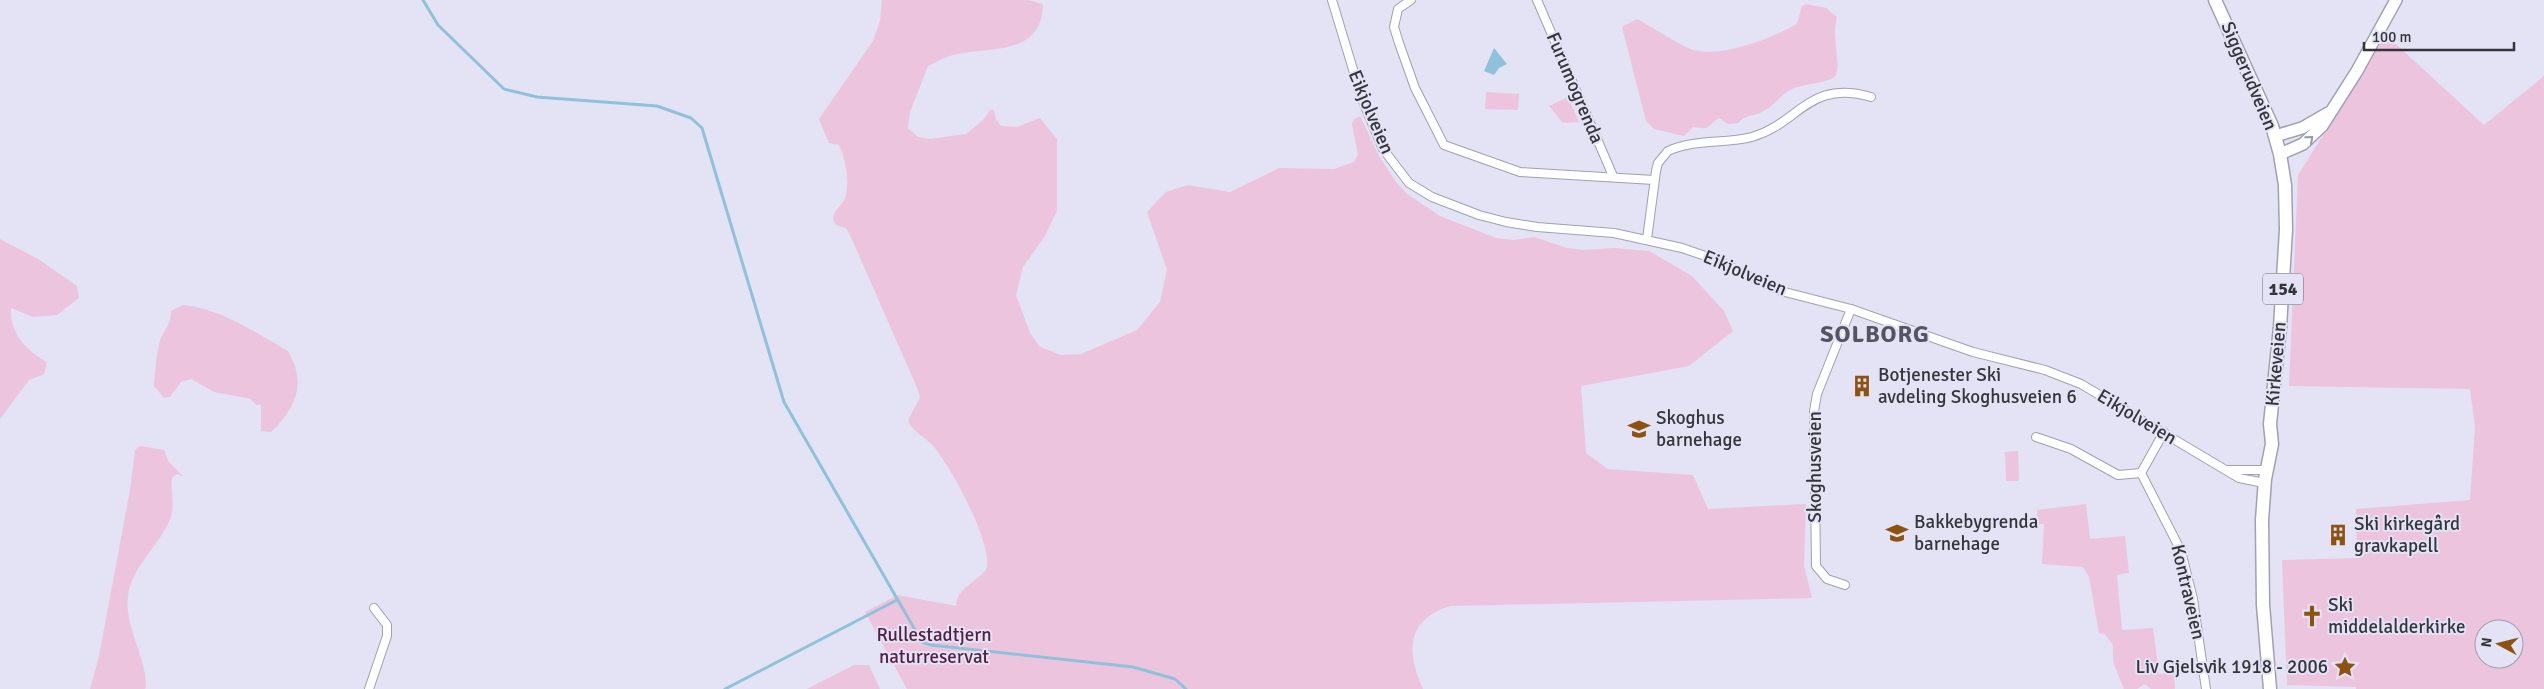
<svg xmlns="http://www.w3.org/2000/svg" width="2544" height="689" font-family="Signika,sans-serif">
  <rect width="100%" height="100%" fill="#e3e3f5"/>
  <g fill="#ecc4de" fill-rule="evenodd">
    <path d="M882,0H1028L1043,4C1042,57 990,46 953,55C945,57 936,62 928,66L910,112L908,128L918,137L930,139L966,134L983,120L990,110H994L996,119L1001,126L1017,127L1040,118L1057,139V211L1045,236L1023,267L1016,295L1030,333L1040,347L1061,355L1081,354L1137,330L1160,302L1167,270L1147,212L1166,192L1188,185L1230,192L1279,168L1334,169L1354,162L1358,155L1352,124L1354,119L1360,116L1379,156L1396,182L1407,194L1440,216L1496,238L1513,240L1534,237L1567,248L1584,250L1614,248L1649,251L1692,276L1724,311L1733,331L1689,366L1581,386L1586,453L1608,469L1693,475L1708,509L1806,504L1804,566L1812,598L1451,606C1406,619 1406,651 1423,689H907L865,612L898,595L956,606C957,588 975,583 986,570C995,547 951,467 934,447C927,438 914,433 909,423V418L920,398L918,390L850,235L846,228L836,225C827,213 842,208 845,198C850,183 846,163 841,149L839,145L829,143L819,119L873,41L880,21Z"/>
    <path d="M1806,4L1826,8L1837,17C1831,37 1842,66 1835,77C1822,84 1808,83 1794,88C1781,93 1774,107 1762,112C1753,117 1745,114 1738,123L1728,124L1719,118C1705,127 1712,130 1693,127L1684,136L1654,129L1646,121L1622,27L1637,19C1653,27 1678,45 1694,50C1722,58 1772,38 1797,24L1802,6Z"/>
    <path d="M2386,35L2484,125L2544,76V689H2356V687L2287,685L2282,560L2357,558L2356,509L2470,500L2475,427L2470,389L2289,386L2298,175ZM2484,629H2514V659H2484Z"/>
    <path d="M1486,92L1519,94L1518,110L1485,109Z"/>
    <path d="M1568,97L1579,122L1563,123L1549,106Z"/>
    <path d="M0,239L38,259L77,286L79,298L57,315L33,317L11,308C9,333 27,351 47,362L44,374L29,380L0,419Z"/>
    <path d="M183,305C222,309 254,332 288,351C307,383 296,408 271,432L261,431V404L256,405L251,399L214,392L191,379L181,382L170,397L164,398L154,386C155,371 156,356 160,341C164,329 171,326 171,311Z"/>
    <path d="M140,446L164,450L168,461L183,476L178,474L172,477C170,492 176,504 170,519C159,546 132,566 128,596C124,627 146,655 146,686L145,689H90L99,656L130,490L135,450Z"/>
    <path d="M2018,451L2019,481H2006L2005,452Z"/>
    <path d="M2086,504L2090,539L2125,536L2129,573L2117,575L2122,630L2153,628L2159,674L2174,673L2175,689H2151L2145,684L2137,689H2124L2113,662V645L2105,634L2099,633L2089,577L2083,567L2042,564L2044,524H2038L2037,510Z"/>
    <path d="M854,665H869L880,689H807Z"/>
  </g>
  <path fill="#8fc2da" d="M1494,48L1507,64L1499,68L1494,75L1484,71Z"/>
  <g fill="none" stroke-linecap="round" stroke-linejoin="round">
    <g stroke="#8fc2da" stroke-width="3">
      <path d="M423,0L438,25L504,89L537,97L657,106L691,118L702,128L784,402L922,642L931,645L1133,667L1175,679L1186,689"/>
      <path d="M725,689L897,600"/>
    </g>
    <g stroke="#a0a0b1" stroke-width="10">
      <g id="street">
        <path d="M1332,0L1362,99L1383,149L1409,183L1432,197L1479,215L1506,222L1537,227L1614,233L1682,248L1714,259L1781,291L1851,309L1973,352L2045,370L2081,384L2239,478L2264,483"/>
        <path d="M1411,0L1398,9L1394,27L1399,43L1415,88L1444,145L1520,172L1654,180"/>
        <path d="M1537,0L1613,176"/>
        <path d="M1647,239L1656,171L1658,163L1668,151C1693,139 1725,144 1752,137C1800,123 1808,79 1871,97"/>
        <path d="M2164,432L2141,473L2181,551L2193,599L2206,689"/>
        <path d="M2036,437L2071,449L2118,475L2141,473"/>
        <path d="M2227,470H2267"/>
        <path d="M1845,585L1827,579L1816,566L1814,411L1817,394L1851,309"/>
        <path d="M369,689L387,636V625L374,608"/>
      </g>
    </g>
    <g stroke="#a0a0b1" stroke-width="14">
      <g id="secondary">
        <path d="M2275,136L2302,128L2328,113"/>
        <path d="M2280,154L2303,144L2322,126L2357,71L2396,0"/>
      </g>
    </g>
    <g stroke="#a0a0b1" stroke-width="15">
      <path id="primary" d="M2215,0L2272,126L2280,154L2285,185L2286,230L2280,327L2270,424L2272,444L2265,479L2262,520L2263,605L2270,689"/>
    </g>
    <use href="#street" stroke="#fff" stroke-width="8"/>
    <use href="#secondary" stroke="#fff" stroke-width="11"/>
    <use href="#primary" stroke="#fff" stroke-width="12"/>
  </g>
  <defs><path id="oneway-chevron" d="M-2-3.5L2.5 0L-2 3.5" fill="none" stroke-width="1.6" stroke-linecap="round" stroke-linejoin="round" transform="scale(1.25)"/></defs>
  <use stroke="#9a9a9e" href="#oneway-chevron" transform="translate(2310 139) rotate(-41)"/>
  <defs>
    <g id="building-bare" transform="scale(1.725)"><path d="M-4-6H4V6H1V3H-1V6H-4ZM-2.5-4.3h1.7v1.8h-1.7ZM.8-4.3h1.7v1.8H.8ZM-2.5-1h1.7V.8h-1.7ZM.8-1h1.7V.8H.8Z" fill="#8d520f" stroke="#e3e3f5" stroke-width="2.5" paint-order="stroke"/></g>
    <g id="school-bare" transform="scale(1.725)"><path d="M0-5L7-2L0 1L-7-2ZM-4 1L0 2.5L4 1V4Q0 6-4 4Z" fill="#8d520f" stroke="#e3e3f5" stroke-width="2.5" paint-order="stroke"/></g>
    <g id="church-bare" transform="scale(1.725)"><path d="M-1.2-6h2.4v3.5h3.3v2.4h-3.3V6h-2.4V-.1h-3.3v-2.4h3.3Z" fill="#8d520f" stroke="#e3e3f5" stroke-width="2.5" paint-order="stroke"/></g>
    <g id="sight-bare" transform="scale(1.725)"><path d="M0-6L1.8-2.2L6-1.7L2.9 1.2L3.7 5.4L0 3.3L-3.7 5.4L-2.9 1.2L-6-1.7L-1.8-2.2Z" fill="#8d520f" stroke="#e3e3f5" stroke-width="2.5" paint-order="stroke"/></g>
  </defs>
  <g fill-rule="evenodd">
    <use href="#building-bare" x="1862" y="386"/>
    <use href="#school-bare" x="1639" y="429"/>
    <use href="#school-bare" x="1897" y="533"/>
    <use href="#building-bare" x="2338" y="535"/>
    <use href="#church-bare" x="2312" y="616"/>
    <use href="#sight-bare" x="2345" y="667"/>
  </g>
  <g text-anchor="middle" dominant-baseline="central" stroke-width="4" stroke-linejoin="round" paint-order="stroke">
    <rect fill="#e3e3f5" stroke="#686974" stroke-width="1" x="2263" y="273.5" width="40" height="31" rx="4"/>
    <g font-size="18" font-weight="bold" fill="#34353c">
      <text x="2283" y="289">154</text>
    </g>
    <g font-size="19" fill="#34353c" stroke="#e3e3f5">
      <text transform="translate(2249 76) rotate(67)">Siggerudveien</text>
      <text transform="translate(1575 88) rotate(67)">Furumogrenda</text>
      <text transform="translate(1371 112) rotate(67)">Eikjolveien</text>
      <text transform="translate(1745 273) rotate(23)">Eikjolveien</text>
      <text transform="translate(2276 364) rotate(-85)">Kirkeveien</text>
      <text transform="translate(2137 417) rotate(31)">Eikjolveien</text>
      <text transform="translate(1815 467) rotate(-90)">Skoghusveien</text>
      <text transform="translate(2188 592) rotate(77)">Kontraveien</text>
    </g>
    <g font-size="19" fill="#34353c" stroke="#e3e3f5" text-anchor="start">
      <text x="1878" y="375">Botjenester Ski<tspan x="1878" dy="22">avdeling Skoghusveien 6</tspan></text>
      <text x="1656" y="418">Skoghus<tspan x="1656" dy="22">barnehage</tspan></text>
      <text x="1914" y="522">Bakkebygrenda<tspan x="1914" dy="22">barnehage</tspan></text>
      <text x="2354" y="524">Ski kirkegård<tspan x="2354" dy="22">gravkapell</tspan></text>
      <text x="2328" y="605">Ski<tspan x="2328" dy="22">middelalderkirke</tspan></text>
      <text x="2328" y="667" text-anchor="end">Liv Gjelsvik 1918 - 2006</text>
    </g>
    <g font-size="19" fill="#521e44" stroke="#e3e3f5">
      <text x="934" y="635">Rullestadtjern<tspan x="934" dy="22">naturreservat</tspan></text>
    </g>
    <g font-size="24" font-weight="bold" letter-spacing="1" fill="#545463" stroke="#e3e3f5">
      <text x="1875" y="334">SOLBORG</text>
    </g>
  </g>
  <g transform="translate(2499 644) rotate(277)"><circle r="24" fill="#e3e3f5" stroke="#9d9dab"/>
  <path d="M0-4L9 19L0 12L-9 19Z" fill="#8d520f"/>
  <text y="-8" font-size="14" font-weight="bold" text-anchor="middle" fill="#34353c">N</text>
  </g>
  <path d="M2364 42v8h150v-8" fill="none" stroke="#34353c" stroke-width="2.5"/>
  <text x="2372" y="42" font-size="15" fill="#34353c" stroke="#e3e3f5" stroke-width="4" paint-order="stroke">100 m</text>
</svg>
